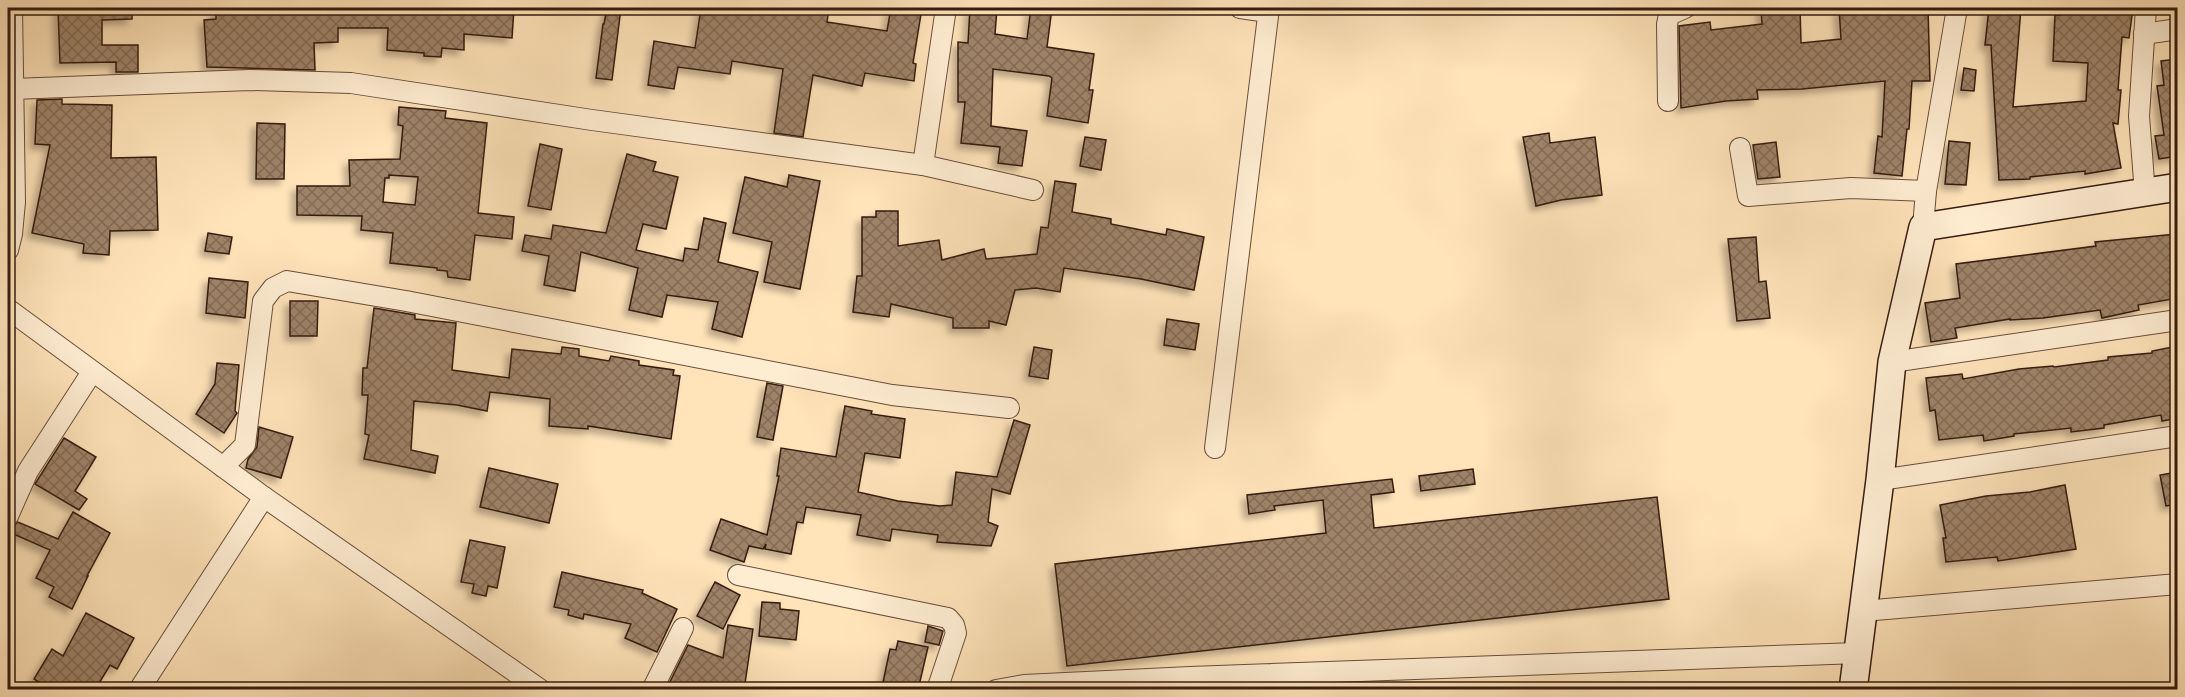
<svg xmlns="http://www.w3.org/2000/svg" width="2185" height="697" font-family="'Gentium Book Plus',serif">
  <defs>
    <pattern id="building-cross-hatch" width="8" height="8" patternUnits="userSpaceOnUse" patternTransform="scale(1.5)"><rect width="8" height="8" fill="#9e8368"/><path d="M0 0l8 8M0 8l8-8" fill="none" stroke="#826a54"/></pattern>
    <filter id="shadow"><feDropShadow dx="-5" dy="5" stdDeviation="3" flood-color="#0004"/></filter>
  </defs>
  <rect width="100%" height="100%" fill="#ffe3b9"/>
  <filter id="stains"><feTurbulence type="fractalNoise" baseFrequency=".00333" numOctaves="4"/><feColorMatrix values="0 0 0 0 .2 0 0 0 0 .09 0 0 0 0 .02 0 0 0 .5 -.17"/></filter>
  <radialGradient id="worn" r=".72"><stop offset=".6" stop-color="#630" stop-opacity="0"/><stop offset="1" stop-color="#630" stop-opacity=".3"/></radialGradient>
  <g fill="url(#building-cross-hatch)" stroke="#351c10" stroke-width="1.5" fill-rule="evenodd" filter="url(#shadow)">
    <path d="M58,8H132V19L102,20V45H138V72H116V62L60,63Z"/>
    <path d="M216,8H514L512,38L464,34V50L442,48L441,57L424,56V53L387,50L388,28H338V42L314,43L315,70L207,67L204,20L216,19Z"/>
    <path d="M607,8H621L612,80L596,78L603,24H604Z"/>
    <path d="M701,8H725L744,11V8H829L827,22L887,31L891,8H922L913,63L916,64L914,81L865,73L862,86L813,75L803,137L774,133L783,69L732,61L730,74L678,67L674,89L648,85L654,41L695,48Z"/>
    <path d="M970,8H997L995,34L1027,39L1031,8H1052L1047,47L1094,54L1089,90H1093L1088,123L1047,116L1052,78L1049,76L993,69L991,126L1027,131L1022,166L998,163L1000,147L961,143L965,102H958V42L968,43Z"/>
    <path d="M1761,8H1800L1801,43L1841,39L1839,8H1928L1930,81H1912L1909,129H1907L1902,176L1874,173L1878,136L1882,137L1885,81L1802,89L1757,90L1758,99L1726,101L1681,108L1679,26L1710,22L1711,30L1762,24Z"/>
    <path d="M1989,8H2021L2013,107L2086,101L2088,63L2053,61L2055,15H2060L2061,8H2133L2129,38L2122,37L2118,90H2121L2118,124L2113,123L2121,168L2085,174V171L2030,177V179L1999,180L1991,45H1985Z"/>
    <path d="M2178,59V156L2159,159L2155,136L2164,135L2157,86L2164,85L2161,61Z"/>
    <path d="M1964,68L1976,70L1974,91L1961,90Z"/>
    <path d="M62,99V104L112,105L111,158L156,157L158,230L110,231L109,255L83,253L84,244L32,233L50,145L35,144L37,100Z"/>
    <path d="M399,107L446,111L445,118L487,123L478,213L514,217L512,239L475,235L470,280L448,277L447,271L437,270V268L390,263L393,233L361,230L362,216L297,215V186H350L349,160L400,159L403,126L398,125ZM389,175L418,177L415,205L383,202L385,178H389Z"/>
    <path d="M257,123L285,124L284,179H256Z"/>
    <path d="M1549,133L1550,143L1595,137L1602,195L1561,200L1536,206L1523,137Z"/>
    <path d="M1085,137L1106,140L1101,170L1080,166Z"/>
    <path d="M1949,141L1970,143L1966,185L1945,184Z"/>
    <path d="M1776,142L1780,177L1758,179L1753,145Z"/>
    <path d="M540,144L562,149L551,210L528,206Z"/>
    <path d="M627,154L656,162L653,171L678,177L666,229L643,224L636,250L683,261L685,248L698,250L704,218L726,223L718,262L758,272L742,337L712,329L718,302L667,295L662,317L629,310L638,268L581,252L575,291L544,285L549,256L522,251L525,235L551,239L553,225L606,233Z"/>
    <path d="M789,175L820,181L800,289L764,282L772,242L733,233L745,177L787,187Z"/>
    <path d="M1055,181L1076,184L1072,212L1111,219V224L1166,235L1167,229L1204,237L1194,290L1141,279L1064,268L1060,292L1036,288L1015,290L1006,325L989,321V328H953V318L891,304L889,317L853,312L857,276H862V217H876V211H898V246L939,240L942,260L984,249L986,259L1037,254L1041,227L1048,228Z"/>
    <path d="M208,233L232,237L229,254L205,251Z"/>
    <path d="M2176,234L2178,264H2173L2178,298L2138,305L2139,310L2102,318L2100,310L2043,318L2010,320V319L1955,328L1957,338L1931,342L1925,303L1960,298L1956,264L2096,246L2095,242Z"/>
    <path d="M1756,237L1759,282L1766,281L1770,318L1737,321L1728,239Z"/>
    <path d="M209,278L248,282L245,318L206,313Z"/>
    <path d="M290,301H318L317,336H290Z"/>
    <path d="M374,308L415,315V319L456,323L452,370L509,378L512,349L561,354L562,347L579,349V356L609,361L611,356L639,361V365L674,370L673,375L680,376L671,439L588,426V429L549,426L550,399L490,392L487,411L457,405L414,401L411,450L438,456L435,473L364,459L369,435L365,434L368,395H362L363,368H367Z"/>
    <path d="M1167,319L1199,324L1195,350L1164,345Z"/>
    <path d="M2178,346V418L2162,421L2161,415L2104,425V428L2071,432V428L2014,434V436L1984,441L1983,435L1939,440L1935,410L1930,411L1926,378L1962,374L1963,379L2019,369L2053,366L2054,367L2108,360V357L2152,353V351Z"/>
    <path d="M1034,347L1052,350L1048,379L1029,376Z"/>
    <path d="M217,363L239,365L235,411L237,413L224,433L196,414L215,384Z"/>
    <path d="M767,383L783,386L773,440L757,437Z"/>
    <path d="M845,406L872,411L871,414L905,419L900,458L865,453L858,492L898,501L940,506L952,505L956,472L997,477L1014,420L1030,425L1010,494L992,489L988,522L998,526L991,546L937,542L938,535L892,529L890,541L857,535L861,515L806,507L803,523L797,522L791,554L765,549L766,544L763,549L749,546L744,562L710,550L721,519L767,535L779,476H777L781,448L836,457Z"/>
    <path d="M259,427L293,437L281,478L246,468L248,459L257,447Z"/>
    <path d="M64,438L96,457L75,491L87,499L79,510L35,484Z"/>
    <path d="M489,468L558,484L549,523L480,507Z"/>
    <path d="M1473,469L1475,484L1421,491L1419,476Z"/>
    <path d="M2178,472V504L2166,506L2160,475Z"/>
    <path d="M1392,479L1394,492L1371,495L1374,528L1657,497L1669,599L1067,666L1055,564L1326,533L1323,500L1274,506L1275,510L1249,514L1247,495Z"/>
    <path d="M2065,485L2076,549L1998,561L1997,557L1946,562L1943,538H1946L1940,505L1986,496L2030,492Z"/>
    <path d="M73,512L110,533L87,576H88L72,609L49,597L54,587L36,578L50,550L9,532L11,527L18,522L58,539Z"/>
    <path d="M470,540L505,547L497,588L488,586L486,596L472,593L474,584L461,582Z"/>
    <path d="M562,572L643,590L642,593L677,609L657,652L625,638L631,624L584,614L583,619L568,615L569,610L554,607Z"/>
    <path d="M715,582L740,595L723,629L697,616Z"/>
    <path d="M762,602L780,603V609L799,611L796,640L759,636Z"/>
    <path d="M86,613L134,638L117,669L110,665L95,690H51L34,679L52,649L63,656Z"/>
    <path d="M728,625L753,629L744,690H666L688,645L723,658Z"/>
    <path d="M928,626L943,631L939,645L925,642Z"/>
    <path d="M898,641L928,647L918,690H894L882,687L890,649L896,650Z"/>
  </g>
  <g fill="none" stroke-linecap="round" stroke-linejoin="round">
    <g stroke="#684e3a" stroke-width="22">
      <g id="street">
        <path d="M1240,8L1268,12"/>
        <path d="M2144,34L2178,29"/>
        <path d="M13,89L250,80L351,83L592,120L923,165L1033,190"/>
        <path d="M1668,101L1667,24L1669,15L1685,8"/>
        <path d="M1740,148L1748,196L1851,188L1926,191"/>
        <path d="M923,165L946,8"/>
        <path d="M2145,194L2139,116L2146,8"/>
        <path d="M1923,227L1926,191L1957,8"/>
        <path d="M8,250L12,234L15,202L12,8"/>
        <path d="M8,309L264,497L541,690"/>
        <path d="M1892,362L2178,320"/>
        <path d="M1215,448L1269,8"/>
        <path d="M223,467L245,445L263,301L273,288L287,281L406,301L892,395L1009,408"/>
        <path d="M1880,480L2178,436"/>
        <path d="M8,516L28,471L92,372"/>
        <path d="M738,575L948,618L954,625L956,633L937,690"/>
        <path d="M1863,611L2178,584"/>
        <path d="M139,690L264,497"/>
        <path d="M652,690L683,628"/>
        <path d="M996,690L1024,685L1190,677L1858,653"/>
      </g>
    </g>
    <g stroke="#351c10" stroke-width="30">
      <path id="secondary" d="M1853,690L1880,480L1892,362L1923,227L2178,187"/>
    </g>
    <use href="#street" stroke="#ffedd2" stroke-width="20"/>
    <use href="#secondary" stroke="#ffedd2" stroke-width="27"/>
  </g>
  <rect width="2185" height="697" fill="none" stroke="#ffe3b9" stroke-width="30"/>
  <rect x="9" y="9" width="2167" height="679" fill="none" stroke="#351c10" stroke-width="3"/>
  <rect x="15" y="15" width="2155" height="667" fill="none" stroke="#351c10" stroke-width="1.5"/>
  <rect width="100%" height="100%" filter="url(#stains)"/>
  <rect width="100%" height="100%" fill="url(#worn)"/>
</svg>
